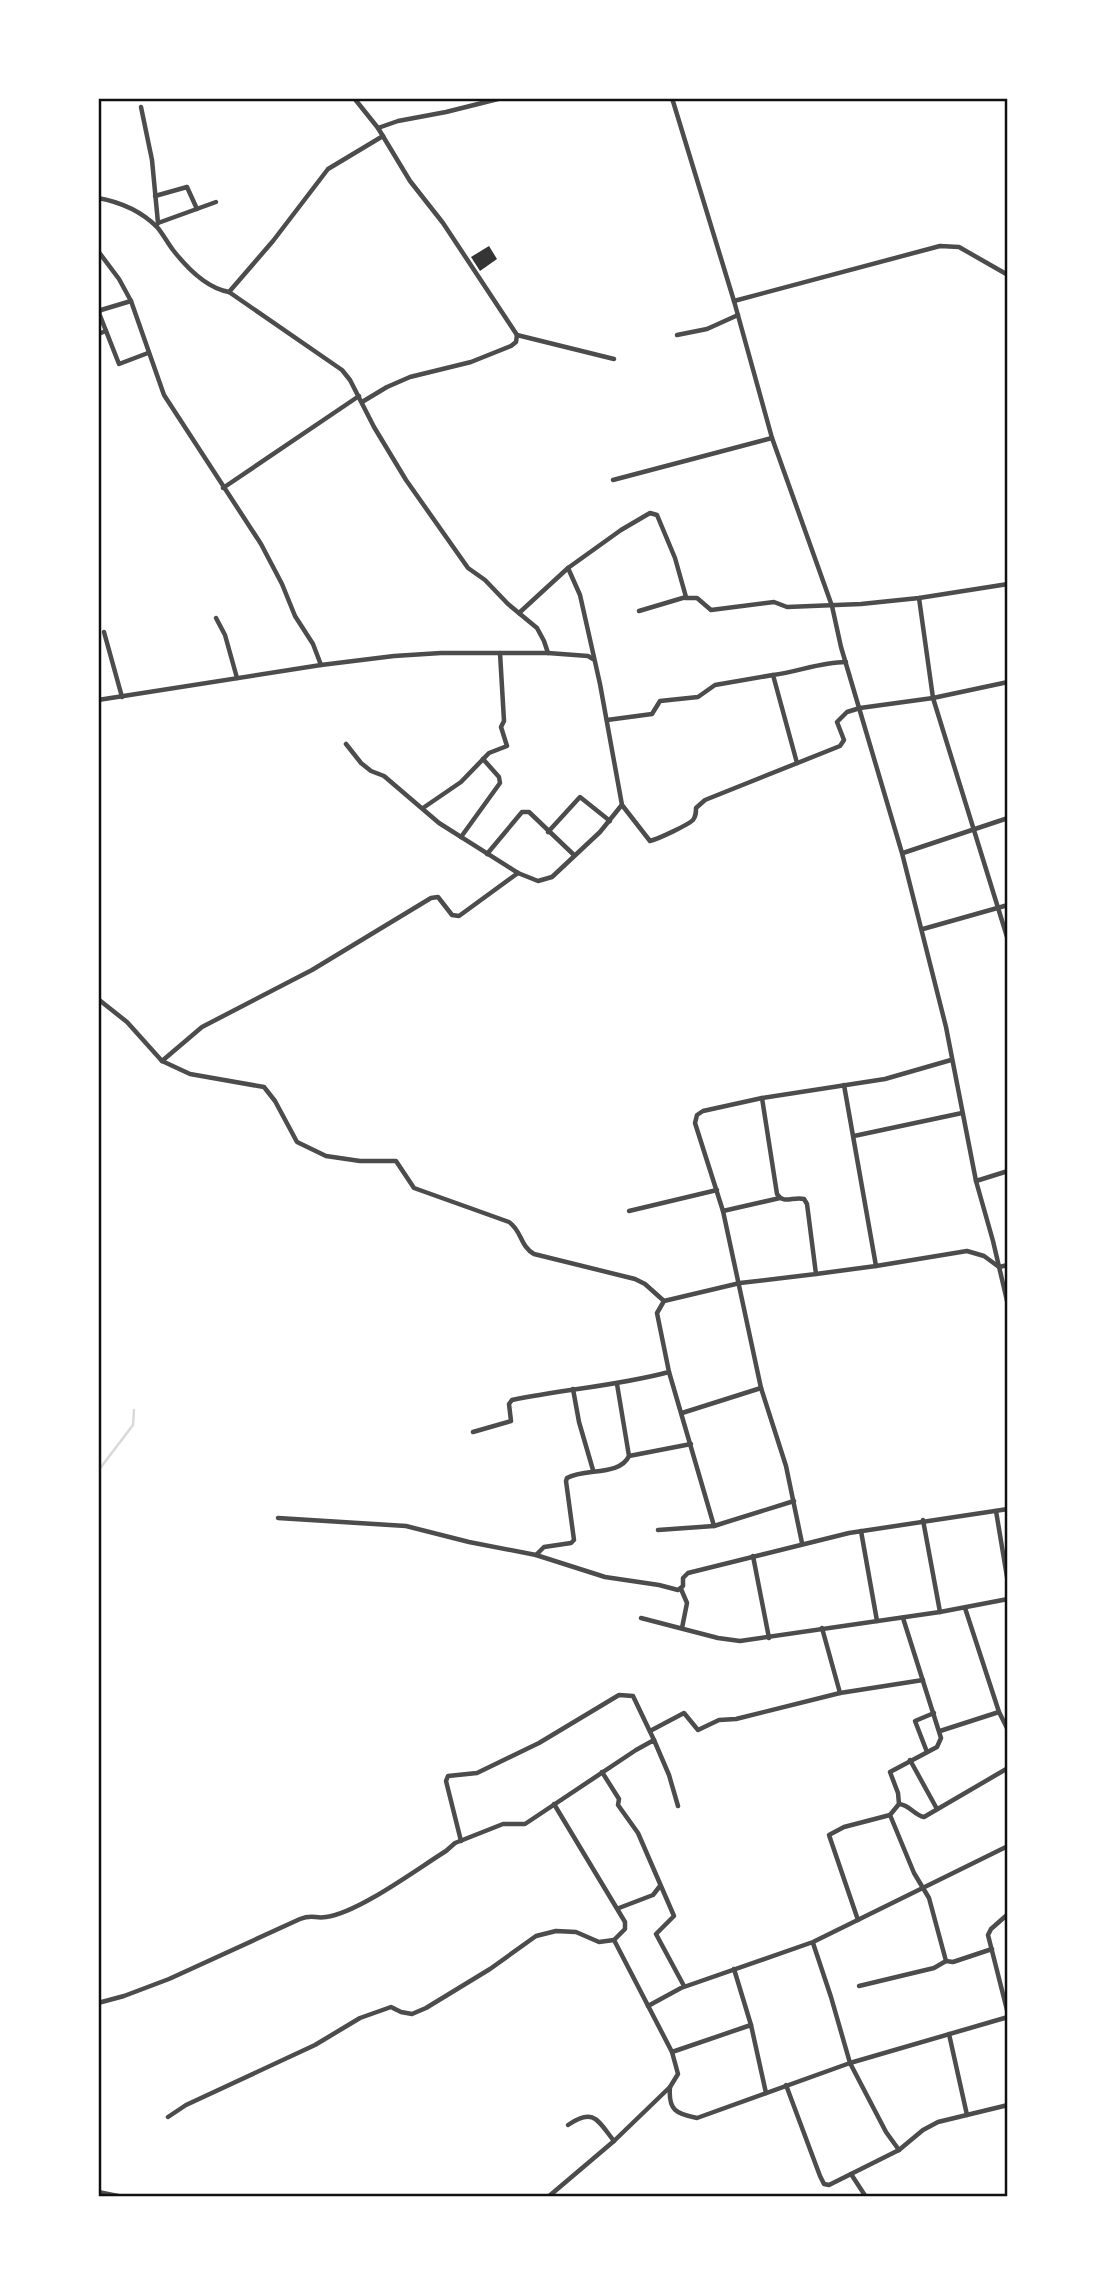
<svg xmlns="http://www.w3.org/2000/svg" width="1106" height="2295" font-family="Mulish,sans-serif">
  <rect width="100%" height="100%" fill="#fff"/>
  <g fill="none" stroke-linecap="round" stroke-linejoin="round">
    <path stroke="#d9d9d9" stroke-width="2.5" d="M98,1471L133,1425L134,1410"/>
  </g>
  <path fill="#353535" d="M489,246L497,259L480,271L471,257Z"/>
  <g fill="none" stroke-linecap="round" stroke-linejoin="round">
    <g stroke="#4c4c4c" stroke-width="4.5">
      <path d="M354,98L378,128L410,181L443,223L517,335L614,359"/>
      <path d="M672,98L734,301L772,438L832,606L841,647L902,853L946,1027L976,1181L993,1241L1008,1305"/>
      <path d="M141,107L152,160L158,223L156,226"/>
      <path d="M378,128L398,121L446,112L502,98"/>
      <path d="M155,196L187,187L197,209"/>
      <path d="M98,198C120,202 141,211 157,227C163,234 167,242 173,250C187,268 206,288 229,292L342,370L350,380L374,427L406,480L468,568L485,580L508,604L537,628L544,641L548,653"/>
      <path d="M158,223L216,202"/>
      <path d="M98,251L119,279L131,301L164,395L261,544L282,584L295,616L313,644L321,665"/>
      <path d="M229,292L273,241L328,169L383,136"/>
      <path d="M131,301L101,310L99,313L119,364L148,353"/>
      <path d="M734,301L940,246L959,247L1008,275"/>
      <path d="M98,334L106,331"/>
      <path d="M677,335L707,329L738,315"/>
      <path d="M362,402L387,387L410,377L471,362L511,346L516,342L517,335"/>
      <path d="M613,480L772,438"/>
      <path d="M223,488L359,396"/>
      <path d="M568,568L621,530L650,513L657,515L675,558L686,597L639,611"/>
      <path d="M1007,584L1008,620"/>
      <path d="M685,598H697L711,610L774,602L787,607L861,604L919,598L1008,584"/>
      <path d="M919,598L933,698L1008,940"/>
      <path d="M519,613L568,568L580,595L600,684L622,805L650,841C658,839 688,825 693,820C696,816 696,813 696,808L705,800L840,746L844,740L837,722L847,712L860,708L933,698L1008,682"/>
      <path d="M216,618L225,635L237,678"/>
      <path d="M104,632L122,697"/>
      <path d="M98,700L321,665L394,656L441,653H548L588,656L593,659"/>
      <path d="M607,720L652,714L660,701L698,697L715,685L773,675"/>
      <path d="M346,744L361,763L371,771L384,776L439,823L518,873L538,881L552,877L600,832L621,806"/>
      <path d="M797,763L773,675C798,672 820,662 846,662"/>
      <path d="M423,808L461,782L489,753L507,746L501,727L504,721L500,653"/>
      <path d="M548,832L580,797L610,821"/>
      <path d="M461,837L500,783L499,777L483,759"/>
      <path d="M903,853L1008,818"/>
      <path d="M487,854L522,812H529L574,855"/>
      <path d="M923,929L1008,905"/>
      <path d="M98,999L127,1022L162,1061L190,1074L264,1087L275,1101L297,1142L326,1156L360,1161H396L414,1188L509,1222C522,1231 520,1246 534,1254L635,1279L645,1284L664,1301"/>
      <path d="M162,1061L202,1027L312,970L431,898L438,897L452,915L459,916L518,873"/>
      <path d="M854,1136L962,1113"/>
      <path d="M976,1181L1008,1171"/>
      <path d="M629,1211L717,1190"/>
      <path d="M723,1211L780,1198"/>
      <path d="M876,1266L967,1251L984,1256L999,1267"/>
      <path d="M999,1267L1008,1265"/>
      <path d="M816,1274L876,1266L844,1085"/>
      <path d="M669,1372L714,1526L794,1501"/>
      <path d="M573,1389L579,1422L593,1470"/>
      <path d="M682,1413L761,1388"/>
      <path d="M473,1432L511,1421L509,1404L512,1400C565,1389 617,1386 669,1372L657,1313L664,1301L740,1283L816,1274L807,1204L804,1199C793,1196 784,1205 777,1194L762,1098"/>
      <path d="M629,1456L691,1444"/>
      <path d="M996,1511L1008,1583"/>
      <path d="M278,1518L406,1526L469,1542L536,1555L605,1577L659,1585L678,1590L683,1586V1578L688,1573L849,1533L1008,1509"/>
      <path d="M923,1520L940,1612"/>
      <path d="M658,1530L714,1526"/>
      <path d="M861,1531L877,1621"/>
      <path d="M802,1543L786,1466L761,1388L723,1211L695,1123L697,1115L703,1111L762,1098L885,1079L951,1060"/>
      <path d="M536,1555L544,1547L571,1543L574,1540L566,1481L567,1478C585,1468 620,1476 629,1456L617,1384"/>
      <path d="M753,1556L769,1638"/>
      <path d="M681,1589L687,1603L682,1628"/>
      <path d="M965,1608L999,1712L1008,1730"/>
      <path d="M641,1618L718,1638L740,1641L940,1612L1008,1599"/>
      <path d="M903,1618L941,1738L937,1747L890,1772L898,1793L899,1804L890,1815L914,1873L929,1898L946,1961L953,1962L992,1949"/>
      <path d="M822,1628L840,1693"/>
      <path d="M650,1731L684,1713L698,1730L719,1720L736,1719L840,1693L923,1680"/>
      <path d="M940,1731L999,1712"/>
      <path d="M927,1752L915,1721L934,1713"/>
      <path d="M910,1760L937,1809"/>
      <path d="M602,1772L619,1799L618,1805L638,1833L674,1916L656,1934L684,1986"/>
      <path d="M554,1804L625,1922V1929L614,1940"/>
      <path d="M899,1804C910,1805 914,1815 924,1817L1008,1768"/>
      <path d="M461,1841L446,1781L448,1776L477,1773L539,1743L619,1695L633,1696L654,1740"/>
      <path d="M619,1908L653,1895L660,1886"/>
      <path d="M1008,1914L991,1929L988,1935L1008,2014"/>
      <path d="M858,1920L829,1835L844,1827L890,1815"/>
      <path d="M813,1943L831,1997L850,2063L886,2132L899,2150"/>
      <path d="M734,1969L751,2025L766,2093"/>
      <path d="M859,1986L934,1968L946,1961"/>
      <path d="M98,2003L124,1996L169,1979L300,1919C313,1914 315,1919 326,1917C358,1913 417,1869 446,1851L455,1843L503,1824H525L636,1750L654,1740L669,1775L678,1806"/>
      <path d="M648,2006L681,1988L813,1942L1008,1846"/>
      <path d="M949,2034L967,2115"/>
      <path d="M672,2052L751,2025"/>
      <path d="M786,2085L820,2176L824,2184L829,2185L899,2150L923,2130L938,2122L1008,2105"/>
      <path d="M670,2087C668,2110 676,2114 697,2118L850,2063L1008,2017"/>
      <path d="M168,2117L186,2105L315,2045L360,2018L391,2007L401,2012L412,2014L426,2008L490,1969L536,1936L556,1931L576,1932L599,1942L614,1940L672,2052L678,2074L670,2087L614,2141L548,2197"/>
      <path d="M568,2125C594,2107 598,2121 614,2141"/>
      <path d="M851,2174L866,2197"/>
      <path d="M98,2192L123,2197"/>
    </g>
  </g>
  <rect width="1106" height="2295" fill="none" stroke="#ffffff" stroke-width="200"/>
  <rect x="100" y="100" width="906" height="2095" fill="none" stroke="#111" stroke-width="2.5"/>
</svg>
